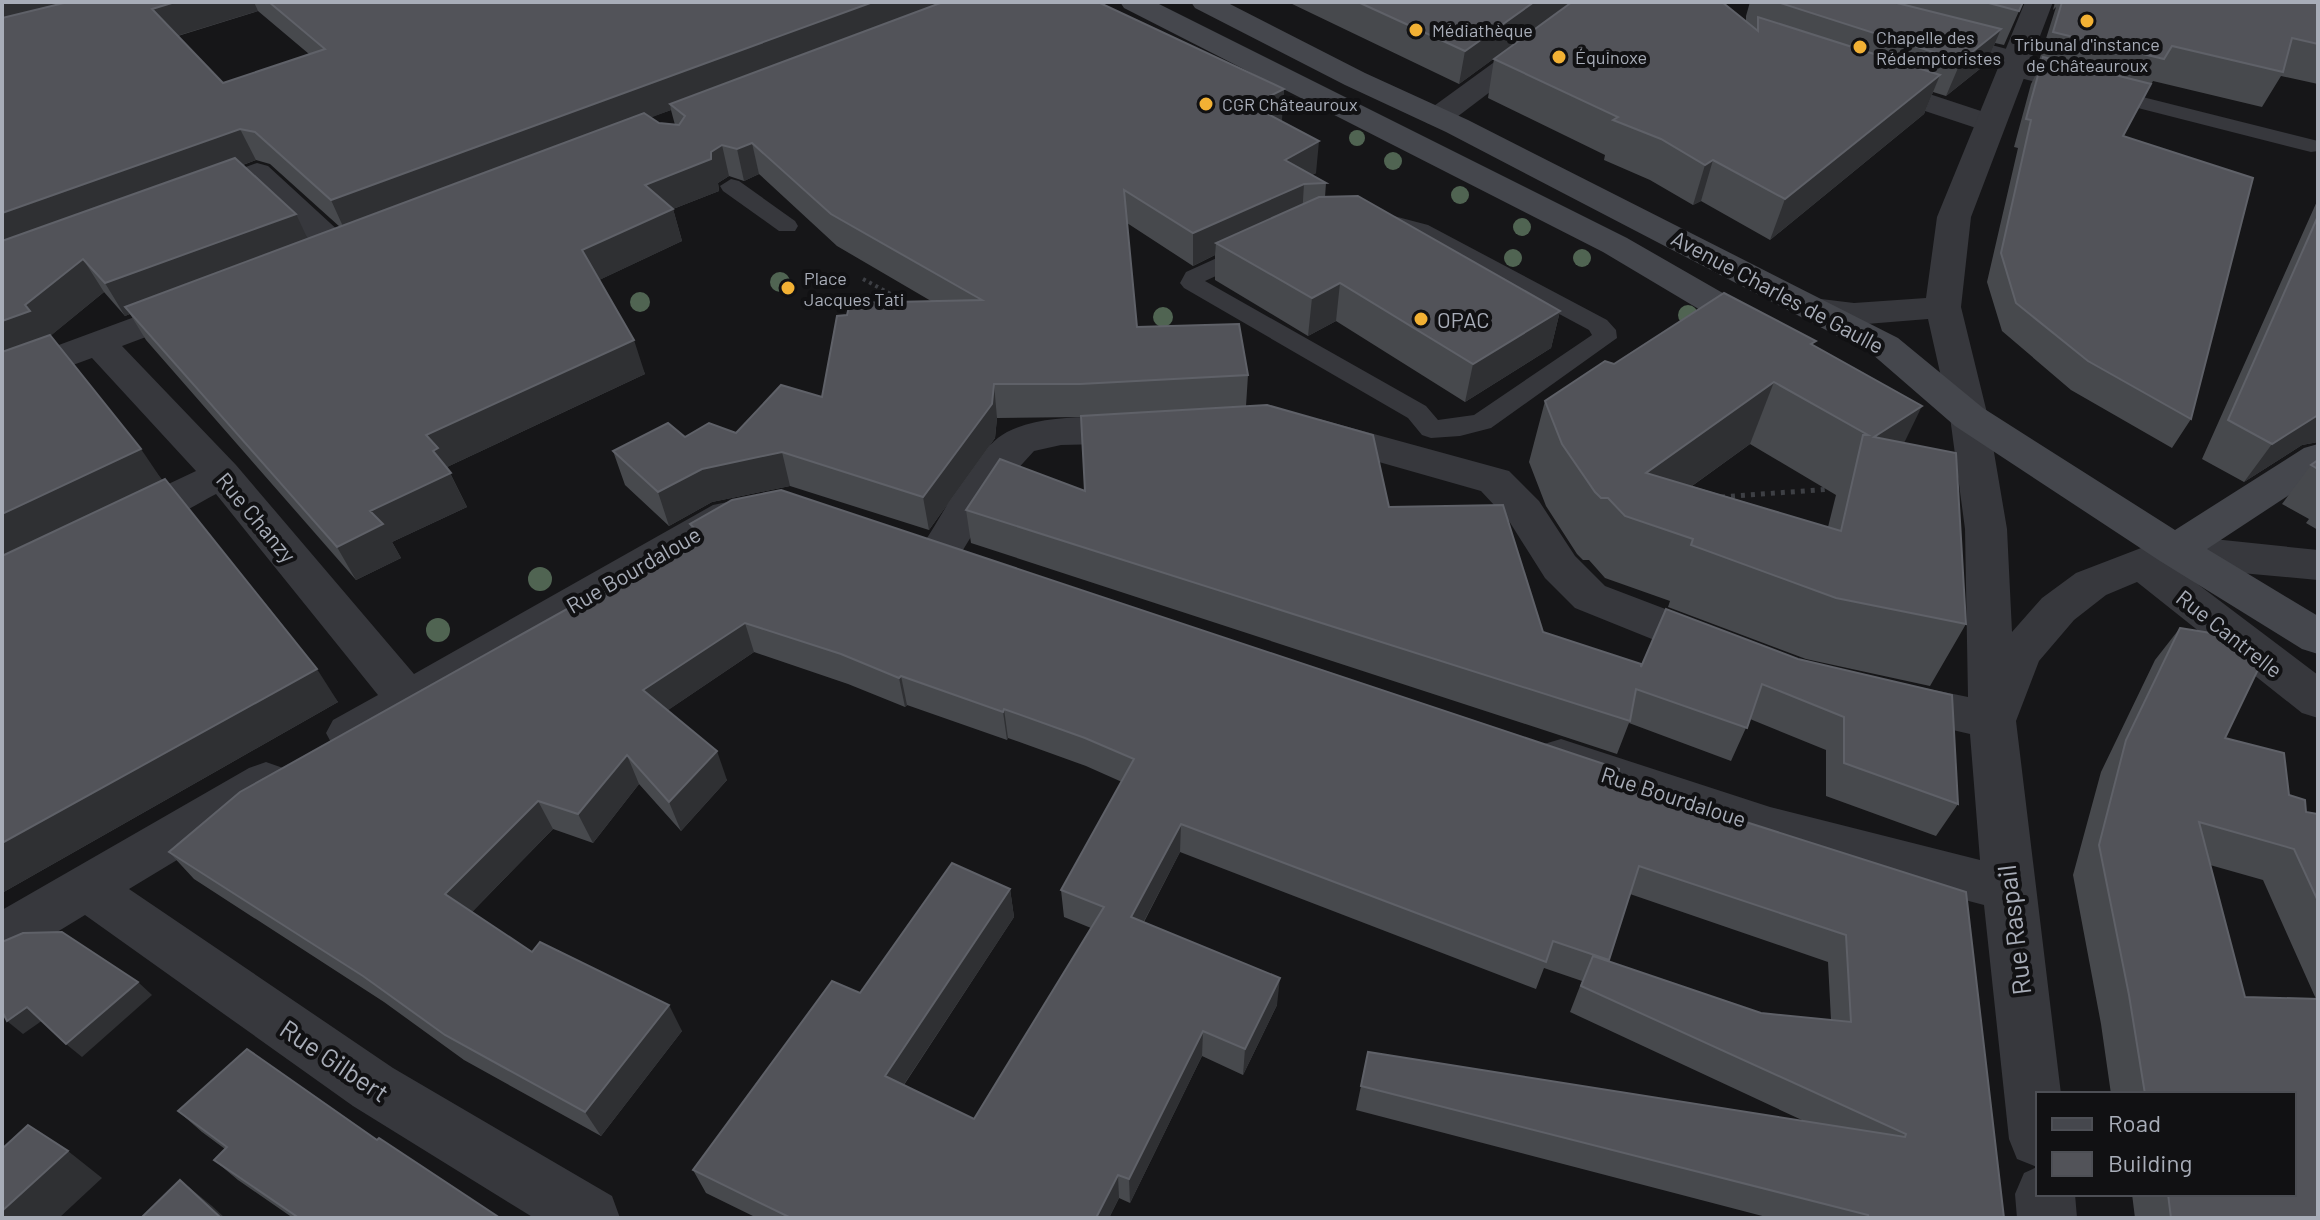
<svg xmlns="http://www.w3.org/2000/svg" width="2320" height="1220" font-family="Barlow,sans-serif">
  <rect width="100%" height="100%" fill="#161618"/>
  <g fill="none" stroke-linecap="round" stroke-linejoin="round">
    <path stroke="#3d3f44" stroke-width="4" stroke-dasharray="3 4" stroke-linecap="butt" d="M863,279L900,299"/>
    <path stroke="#3d3f44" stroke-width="5" stroke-dasharray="4 6" stroke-linecap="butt" d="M1721,497L1831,489"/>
    <g fill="#37383d" fill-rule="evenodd">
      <path d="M2011,64L2318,141V151L2311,152L2004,74L2001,70L2004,66Z"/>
      <path d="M731,179L739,181L795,221L798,226L795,231H779L723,191L720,186Z"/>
      <path d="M1390,215L1428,225L1607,320L1616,330L1617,338L1491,428L1460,436L1431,438L1422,435L1408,418L1184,288L1180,283L1186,272L1303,219ZM1389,229L1412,235L1589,330L1592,335L1474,415L1438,420L1426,406L1205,281L1315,231Z"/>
    </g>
    <g fill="#37383d" fill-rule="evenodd">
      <path d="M1577,2H1609L1449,123L1438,126L1427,123L1423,117L1427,111Z"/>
      <path d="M1934,30L2026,54L2030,60L2026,66L2016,69L1924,44L1920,38L1924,32Z"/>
      <path d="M1872,75L2002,118L2006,124L2002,130L1991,133L1862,90L1857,84L1862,78Z"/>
    </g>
    <g fill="#37383d" fill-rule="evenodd">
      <path d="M2025,2H2053L1971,217L1961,307L1988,417L2007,529L2012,632L2042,598L2076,573L2175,535L2318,550V580L2175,567L2318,675V718L2302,713L2137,582L2106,595L2074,620L2039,661L2016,721L2061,1094H2038V1194H2075L2077,1218H2017L2015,1194L2024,1173L2037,1167L2017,1159L2009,1139L1984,905L1770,849L1544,772L1537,758L1544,744L1561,739L1770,807L1980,860L1970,734L1879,713L1872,700L1879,687L1895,682L1968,697L1965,529L1950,417L1928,319L1854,325L1808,318L1803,310L1808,302L1821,299L1854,303L1926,298L1937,217Z"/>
      <path d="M257,163L268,166L354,245L359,252L354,259L342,262L330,259L252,186L207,203L196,206L185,203L180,196L185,189Z"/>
      <path d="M194,295L207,298L212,306L207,314L122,346L236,465L414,674L713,505L747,498L762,502L768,512L762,522L738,528L367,746L350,752L333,746L326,733L333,720L378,695L216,494C187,509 140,541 109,532L103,522L109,512L196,471L92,358L2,391V366Z"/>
      <path d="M1143,417L1157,421L1162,430L1157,439L1143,443L1061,445L1034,451L1002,486L955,563L940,567L925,563L919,552L925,541C946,510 974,450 1007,432C1046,412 1101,418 1143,417Z"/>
      <path d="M1319,419L1509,471L1539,501L1575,556L1605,586L1731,634L1738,646L1731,658L1715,663L1699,658L1575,608L1545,578L1509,521L1481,491L1305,441L1299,432L1305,423Z"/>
      <path d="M266,762L283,768L290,782L283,796L129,889L393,1068L612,1196L620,1218H534L353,1106L85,915L21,954L2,960V910L249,768Z"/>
    </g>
    <g fill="#45474d" fill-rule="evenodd">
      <path d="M1120,2H1155L1627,238L1775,323L1780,331L1775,339L1762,342L1749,339L1603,252L1124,8Z"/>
      <path d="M1191,2H1226L1365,73L1468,120L1898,338L1983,408L2175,530L2304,448L2318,444V476L2207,549L2318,616V654L2302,649L2160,561L1955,426L1872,354L1446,132L1345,85L1195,8Z"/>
    </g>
  </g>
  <g fill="#506452">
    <circle cx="1357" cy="138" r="8"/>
    <circle cx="1393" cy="161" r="9"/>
    <circle cx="1460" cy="195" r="9"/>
    <circle cx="1522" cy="227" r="9"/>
    <circle cx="1513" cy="258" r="9"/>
    <circle cx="1582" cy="258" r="9"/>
    <circle cx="780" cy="282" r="10"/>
    <circle cx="640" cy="302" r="10"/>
    <circle cx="1688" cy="315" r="10"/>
    <circle cx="1163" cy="317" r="10"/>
    <circle cx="540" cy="579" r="12"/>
    <circle cx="438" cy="630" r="12"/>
  </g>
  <g fill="#47494d" fill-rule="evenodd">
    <path d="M2,2H1098L1284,89L1281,121L1316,173L1312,175L1326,183L1325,197L1560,311L1551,348L1465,402L1336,321L1308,336L1215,280V255L1193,266L1127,223L1137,327L1248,375L1246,406L1389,507L1543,632L1641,664L1798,659L1958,804L1936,836L1826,796V750L1750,719L1731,761L1629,723L1617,754L971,543L966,510L1085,491L1082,417L997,418L995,438L929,530L790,486L712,502L669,526L625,485L613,451L685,437L736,433L822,397L847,315L931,301L837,246L759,174L744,181L729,176L718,183L719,191L673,209L682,241L599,280L645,374L447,467L467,507L392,542L401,558L356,580L146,340L130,314L125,316L104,292L50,336L162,480L338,702L2,893ZM258,11L309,54L223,83L178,36ZM671,110L675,125L659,123L651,117ZM256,160L270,164L340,227L308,239L243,165Z"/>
    <path d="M1288,2H1722L1746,21V16L1750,2H2023L2004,45L1995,43L1986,64L1946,96L1933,92L1924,114L1770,240L1701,201L1693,205L1650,180L1604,160L1605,155L1488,98L1494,59L1537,27L1459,84Z"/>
    <path d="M2055,2H2318V84L2281,76L2262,107L2153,81L2123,136L2191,419L2172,448L2071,390L2002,331L1987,282L2018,148L2014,147L2031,84L2039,68L2037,67L2056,7L2053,10Z"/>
    <path d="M2318,199V442L2302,445L2244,482L2202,459Z"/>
    <path d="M1814,346L1904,443L1966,624L1930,686L1806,659L1668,607L1670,601L1605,578L1589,560H1583L1577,554L1546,506L1529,462L1545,401L1614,364ZM1750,444L1836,495L1828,527L1692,486Z"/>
    <path d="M2318,460V530L2306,523L2309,519L2282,504L2311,465Z"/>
    <path d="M690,524L1617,781L1966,892L2004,1218H1770L1356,1110L1368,1052L1804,1121L1570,1012L1582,981L1544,968L1536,989L1180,852L1144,922L1277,1005L1243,1075L1202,1056L1130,1203L1119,1198L1109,1218H757L706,1193L693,1170L860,993L1010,889L1014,917L904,1085L974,1119L1091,928L1064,917L1061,890L1122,782L1086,766L1008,738L1007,740L907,705L905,707L848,684L754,652L668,710L727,780L681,831L639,784L593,843L553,829L472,912L532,952L682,1031L601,1136L464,1060L384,1002L194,879L169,852L694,538ZM1630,894L1828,962L1831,1020L1761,1013L1608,961Z"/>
    <path d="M2180,628L2225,738L2306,812L2318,814V1218H2135L2132,1194H2294V1094H2111L2101,1024L2073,875L2101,772L2155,660ZM2210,865L2263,880L2316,999L2245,997Z"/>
    <path d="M178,1111L377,1140L500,1218H293L238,1180L214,1160L225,1149L202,1132Z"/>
  </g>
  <g fill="#2f3033">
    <path d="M2,2H111L2,31Z"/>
    <path d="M175,2H254L258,11L167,39L152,9Z"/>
    <path d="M873,2H957L670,104L671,110L346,233L331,200Z"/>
    <path d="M1534,2H1572L1459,84L1465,51Z"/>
    <path d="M2001,29L1986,64L1946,96L1961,61Z"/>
    <path d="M1940,75L1924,114L1770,240L1785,199Z"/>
    <path d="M1284,89L1282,120L1249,136L1251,105Z"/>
    <path d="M240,129L256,160L2,253V213Z"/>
    <path d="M1319,141L1316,173L1283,191L1285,160Z"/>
    <path d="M752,143L759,174L744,181L737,149Z"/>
    <path d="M722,145L729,176L718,183L719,191L673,209L682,241L593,283L582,250L645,185Z"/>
    <path d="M1713,160L1701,201L1693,205L1705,165Z"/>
    <path d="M1304,184L1302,216L1216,243L1215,255L1193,266V233Z"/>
    <path d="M296,214L311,246L125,307L130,314L125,316L105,283Z"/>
    <path d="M83,259L104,292L48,338L2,363V321L25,305Z"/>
    <path d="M1340,283L1336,321L1308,336L1312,298Z"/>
    <path d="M1560,311L1551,348L1465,402L1473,364Z"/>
    <path d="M634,340L645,374L447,467L467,507L392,542L401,558L356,580L337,547L370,511L426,435Z"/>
    <path d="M1774,382L1750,444L1642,522L1646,473Z"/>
    <path d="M994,384L997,418L995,438L929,530L923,497Z"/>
    <path d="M1922,406L1892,468L1874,437Z"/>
    <path d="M2318,415V442L2302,445L2244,482L2272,444Z"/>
    <path d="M141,449L164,483L2,560V514Z"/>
    <path d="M782,452L790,486L712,502L669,526L658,492L702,469Z"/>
    <path d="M745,623L754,652L655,719L643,690Z"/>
    <path d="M317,669L338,702L2,893V843Z"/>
    <path d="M901,676L907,705L905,707L899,678Z"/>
    <path d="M1004,709L1008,738L1007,740L1003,712Z"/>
    <path d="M717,751L727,780L681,831L669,802Z"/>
    <path d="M627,755L639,784L593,843L578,814Z"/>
    <path d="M538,801L553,829L463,921L445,894Z"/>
    <path d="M1181,824L1180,852L1132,944L1131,917Z"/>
    <path d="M1010,889L1014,917L893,1101L885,1076Z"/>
    <path d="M1280,978L1277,1005L1243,1075L1245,1049Z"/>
    <path d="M138,982L152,995L82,1057L66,1044Z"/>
    <path d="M669,1005L682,1031L601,1136L585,1112Z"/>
    <path d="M27,1007L43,1020L23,1034L7,1021Z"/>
    <path d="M1203,1031L1202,1056L1130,1203L1129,1179Z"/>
    <path d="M68,1151L102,1178L59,1218H2V1211Z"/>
    <path d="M1118,1175L1119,1198L1109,1218H1096Z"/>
    <path d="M180,1180L212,1206L225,1218H221Z"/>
  </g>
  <g fill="#525359" stroke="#5f6168" stroke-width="2" fill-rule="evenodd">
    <path d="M68,2H175L152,9L223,83L325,49L269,2H873L331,200L255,132L240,129L2,213V18Z"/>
    <path d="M943,2H1098L1284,89L1251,105L1319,141L1285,160L1326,183L1304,184L1193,233L1124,190L1137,327L1239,324L1248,375L1080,384H994L992,404L923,497L782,452L702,469L658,492L613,451L668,423L685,437L709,423L736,433L781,385L822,397L837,316L847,315L850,303L982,300L831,214L752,143L737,149L722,145L711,152V159L645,185L673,209L582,250L634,340L426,435L438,448L433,451L451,473L370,511L383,524L337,547L125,307L644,113L659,123L679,125L685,116L670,104Z"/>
    <path d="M1358,2H1534L1465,51Z"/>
    <path d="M1572,2H1722L1758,31V17L1940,75L1785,199L1713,160L1705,165L1661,139L1613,120L1618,117L1494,59Z"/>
    <path d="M1777,2H1893L2001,29L1961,61Z"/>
    <path d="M1985,2H2023L2019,11Z"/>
    <path d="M2062,2H2318V44L2292,38L2283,72L2172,46L2164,59L2053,32Z"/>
    <path d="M2043,57L2151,84L2123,136L2253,178L2191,419L2088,361L2016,303L2001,253L2031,120L2026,119Z"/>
    <path d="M235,158L296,214L105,283L83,259L25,305L30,311L2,321V241Z"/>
    <path d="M1358,196L1560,311L1473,364L1340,283L1312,298L1216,243L1319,197Z"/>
    <path d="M2318,216V415L2272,444L2228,420Z"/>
    <path d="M1724,293L1816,341L1811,344L1922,406L1874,437L1956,453L1966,624L1836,598L1691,545L1693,539L1625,516L1608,498H1601L1595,492L1562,444L1545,401L1605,361L1614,364ZM1774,382L1868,435H1863L1841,531L1646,473Z"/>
    <path d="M50,335L141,449L2,514V352Z"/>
    <path d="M1267,405L1373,435L1389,507L1503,505L1543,632L1641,664V667L1666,609L1798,659L1952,695L1958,804L1844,763V717L1762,684L1747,728L1636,689L1630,721L966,510L1000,459L1085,491L1081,416Z"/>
    <path d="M2318,460V469L2311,465Z"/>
    <path d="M165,479L317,669L2,843V556Z"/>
    <path d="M781,490L1619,769L1617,781L1966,892L2004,1218H1868V1215L1361,1086L1368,1052L1905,1137L1906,1134L1581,986L1593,956L1761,1013L1851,1022L1846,935L1639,866L1609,960L1553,941L1546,962L1181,824L1131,917L1280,978L1245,1049L1203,1031L1129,1179L1118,1175L1096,1218H791L693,1170L832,981L860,993L952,863L1010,889L885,1076L974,1119L1104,907L1061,890L1134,759L1085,738L1004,709L1003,712L901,676L899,678L841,654L745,623L643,690L717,751L669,802L627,755L578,814L538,801L445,894L532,952L540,942L669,1005L585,1112L445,1035L363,976L169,852L240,792L701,534L690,524L732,500Z"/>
    <path d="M2180,628L2235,637L2264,657L2225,738L2284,753L2289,795L2305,800L2306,812L2318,814V901L2294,849L2199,822L2245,997L2318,999V1218H2171L2168,1194H2294V1094H2145L2129,995L2099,845L2126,740Z"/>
    <path d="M62,932L138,982L66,1044L27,1007L7,1021L2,1011V942L23,933Z"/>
    <path d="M247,1049L377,1140L379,1138L500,1218H299L214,1160L227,1147L178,1111Z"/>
    <path d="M28,1125L68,1151L2,1211V1149Z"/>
    <path d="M180,1180L221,1218H141Z"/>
  </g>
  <g fill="#f2b134" stroke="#111113" stroke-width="3">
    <circle cx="2087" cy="21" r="8"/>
    <circle cx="1416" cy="30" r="8"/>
    <circle cx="1860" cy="47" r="8"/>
    <circle cx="1559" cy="57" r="8"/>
    <circle cx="1206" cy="104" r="8"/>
    <circle cx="788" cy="288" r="8"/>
    <circle cx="1421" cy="319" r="8"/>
  </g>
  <g text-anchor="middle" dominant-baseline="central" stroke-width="8" stroke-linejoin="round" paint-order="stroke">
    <g font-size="18" fill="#a8adb8" stroke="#111113" text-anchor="start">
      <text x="1432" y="30">Médiathèque</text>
      <text x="1876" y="37">Chapelle des<tspan x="1876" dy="21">Rédemptoristes</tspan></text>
      <text x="2087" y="44" text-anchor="middle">Tribunal d'instance<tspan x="2087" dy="21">de Châteauroux</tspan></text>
      <text x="1575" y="57">Équinoxe</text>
      <text x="1222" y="104">CGR Châteauroux</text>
      <text x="804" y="278">Place<tspan x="804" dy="21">Jacques Tati</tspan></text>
    </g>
    <g font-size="22" fill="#a8adb8" stroke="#111113">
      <text transform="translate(1778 291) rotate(28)">Avenue Charles de Gaulle</text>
      <text transform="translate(257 517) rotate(50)">Rue Chanzy</text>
      <text transform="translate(633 569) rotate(-30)">Rue Bourdaloue</text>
      <text transform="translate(2230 633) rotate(38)">Rue Cantrelle</text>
      <text transform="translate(1674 796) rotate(18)">Rue Bourdaloue</text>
    </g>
    <g font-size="22" fill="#a8adb8" stroke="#111113" text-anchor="start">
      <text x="1437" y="319">OPAC</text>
    </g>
    <g font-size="26" fill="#a8adb8" stroke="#111113">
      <text transform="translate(2013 930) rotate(-97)">Rue Raspail</text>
      <text transform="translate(335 1060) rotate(34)">Rue Gilbert</text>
    </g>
  </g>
  <rect width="2320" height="1220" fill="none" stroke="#a8adb8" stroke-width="8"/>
  <rect x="2036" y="1092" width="260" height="104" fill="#111113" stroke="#4d4f55" stroke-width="2"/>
  <rect x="2052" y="1118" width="40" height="12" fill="#45474d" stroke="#4d4f55" stroke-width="2"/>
  <text x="2108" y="1132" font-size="24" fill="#a8adb8">Road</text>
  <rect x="2052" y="1152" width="40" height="24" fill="#525359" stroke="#4d4f55" stroke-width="2"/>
  <text x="2108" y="1172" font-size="24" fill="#a8adb8">Building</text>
</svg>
